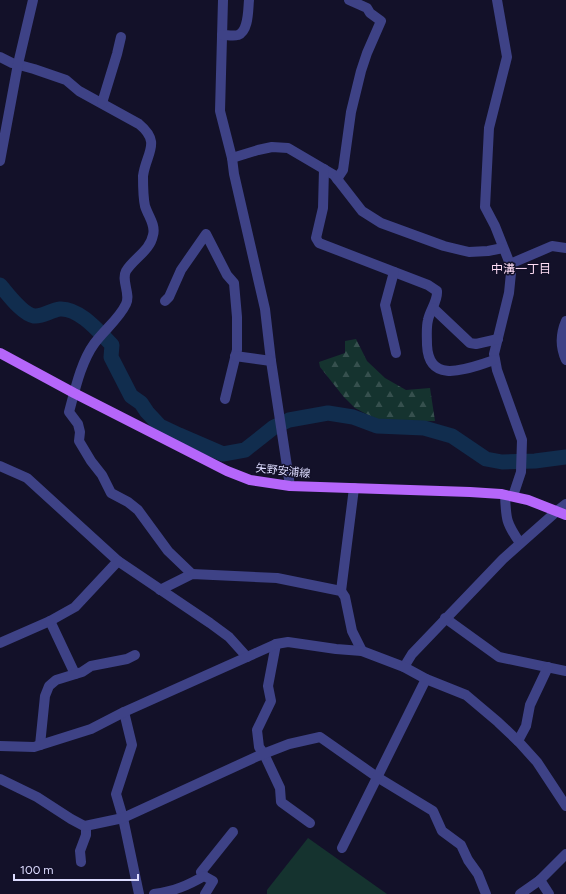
<svg xmlns="http://www.w3.org/2000/svg" width="566" height="894" font-family="Figtree,'Noto Sans JP',sans-serif">
  <defs>
    <pattern id="forest-firs" width="22" height="20" patternUnits="userSpaceOnUse"><rect width="22" height="20" fill="#15332f"/><path d="M5 1l3.5 6h-7zM16 11l3.5 6h-7z" fill="#36504e"/></pattern>
  </defs>
  <rect width="100%" height="100%" fill="#131129"/>
  <path fill="url(#forest-firs)" d="M356,339L367,361L385,378L406,390L430,388L435,421L384,422L368,415L355,408L343,396L320,367L319,362L345,353V341Z"/>
  <path fill="#15332f" d="M308,838L387,894H267V890Z"/>
  <g fill="none" stroke-linecap="round" stroke-linejoin="round">
    <path stroke="#112d4e" stroke-width="15" d="M0,285C8,294 22,314 34,316C43,317 51,310 60,309C80,308 100,333 112,345L111,357L131,396L141,403L147,412L160,426L179,435L223,454L245,450L274,427L289,420L328,413L353,417L377,426L424,428L452,436L486,459L502,462L535,461L566,457"/>
    <g stroke="#3e4286" stroke-width="10">
      <path d="M223,0L220,111L232,158L234,174L265,309L271,361L290,486"/>
      <path d="M497,0L507,57L489,128L485,207L495,226L510,264L511,273L509,293L494,354L497,370L522,440L521,472L513,496"/>
      <path d="M222,35C227,35 234,36 238,35C249,31 248,9 249,0"/>
      <path d="M0,57L12,63L34,69L66,80L79,91L139,124C162,143 146,153 143,176C143,185 143,197 145,206C148,216 156,225 153,235C150,251 134,258 126,271C121,281 131,294 126,304C119,319 104,330 94,344C81,362 75,390 69,412L78,424L80,432L79,441L91,461L102,475L111,493L128,502L138,510L168,551L192,574"/>
      <path d="M102,103L117,54L121,37"/>
      <path d="M232,158L258,150L272,147L288,148L334,175L362,211L381,223L444,246L469,252L488,251L503,248"/>
      <path d="M0,161L18,64L33,0"/>
      <path d="M324,169L323,208L316,238L319,243L428,285L437,291C438,301 430,310 428,320C426,328 427,337 427,345C429,387 470,367 495,360"/>
      <path d="M337,179L343,170L351,112L361,71L367,53L381,21L370,13L367,8L349,0"/>
      <path d="M510,264L552,246L566,248"/>
      <path d="M394,272L385,305L396,353"/>
      <path d="M165,301L169,297L181,270L206,234L227,275L234,283L237,317V350L225,399"/>
      <path d="M433,308L470,343L476,344L498,339"/>
      <path d="M566,321C560,335 560,347 566,360"/>
      <path d="M235,356L271,361"/>
      <path d="M0,466L27,478L118,561L210,623L229,637L247,657"/>
      <path d="M505,495C506,519 506,523 520,543"/>
      <path d="M160,590L192,574L277,578L341,591L345,597L352,631L362,651"/>
      <path d="M341,591L354,488"/>
      <path d="M445,618L499,657L566,671"/>
      <path d="M50,621L75,674"/>
      <path d="M0,643L50,621L75,607L118,561"/>
      <path d="M276,644L268,686L271,701L257,730L259,747L264,754L280,788L281,802L310,823"/>
      <path d="M404,667L412,654L503,559L557,511"/>
      <path d="M124,712L132,745L116,794L123,818L139,894"/>
      <path d="M518,741L526,726L530,705L548,667"/>
      <path d="M40,745L45,696L49,686L56,680L82,672L91,666L127,659L135,655"/>
      <path d="M0,746L34,747L91,729L124,712L247,657L276,644L288,642L336,649L362,651L404,667L426,679L466,695L498,722L518,741L537,762L566,806"/>
      <path d="M0,779L37,797L71,819L86,827V835L80,851L81,862"/>
      <path d="M85,826L123,818L258,756L289,744L320,737L377,777L433,811L442,831L461,845L468,860L478,874L486,894"/>
      <path d="M342,848L426,679"/>
      <path d="M204,876L201,872L233,832"/>
      <path d="M540,880L549,894"/>
      <path d="M154,894C174,891 187,886 204,876L213,881L205,894"/>
      <path d="M520,894L540,880L566,854"/>
    </g>
    <path stroke="#3e4286" stroke-width="10" d="M557,511L566,504"/>
    <path stroke="#b566fa" stroke-width="10" d="M0,353L74,393L182,448L227,471L250,480L290,486L470,492L501,494L528,500L566,515"/>
  </g>
  <g text-anchor="middle" dominant-baseline="central" stroke-width="3" stroke-linejoin="round" paint-order="stroke">
    <g font-size="11" fill="#dcdbfe" stroke="#131129">
      <text transform="translate(283 471) rotate(6)">矢野安浦線</text>
    </g>
    <g font-size="12" fill="#feddf5" stroke="#131129">
      <text x="521" y="269">中溝一丁目</text>
    </g>
  </g>
  <path d="M14 874v6h124v-6" fill="none" stroke="#dcdbfe" stroke-width="2"/>
  <text x="20" y="874" font-size="12" fill="#dcdbfe" stroke="#131129" stroke-width="3" paint-order="stroke">100 m</text>
</svg>
